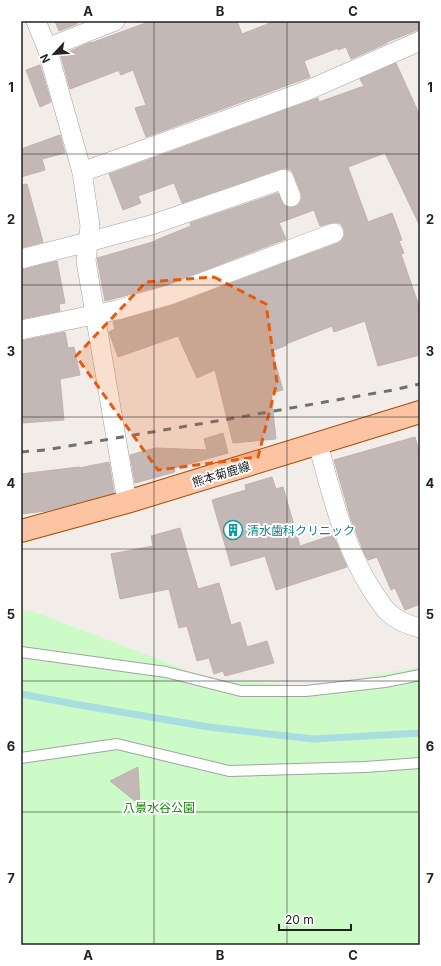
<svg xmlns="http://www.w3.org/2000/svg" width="441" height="966" font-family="Inter,'Noto Sans JP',sans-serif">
  <rect width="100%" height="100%" fill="#f2ede9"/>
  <path fill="#cdfbc7" d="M21,609L37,613L210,679L309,687L420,667V945H21Z"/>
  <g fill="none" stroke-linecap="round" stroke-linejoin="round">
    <path stroke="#a9dee0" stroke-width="7" d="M21,694L74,704L209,727L313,739L420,733"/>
  </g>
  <g fill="#c3b8b5" stroke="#c4b1ab">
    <path d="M55,21H76L77,24L59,31Z"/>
    <path d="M151,21H237L242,34L275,21H420V29L387,42V43L351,59L346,47L338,50V48L304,61L310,77L146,137L135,108L146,105L133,70L121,75L119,71H117L70,89L61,56L68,53V52L91,42V43Z"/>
    <path d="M396,63L420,116V226L385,153L348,167L368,222L392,213L402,240L399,241L404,253L401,254L420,309V355L378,366L365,321L334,332L332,326L286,344L287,345L272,351L283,390L271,393L276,439L233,443L215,370L197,378L178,336L118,357L109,332L115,329L113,322L173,305L338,243L342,240L345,235L344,229L341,224L335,222L320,226L314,210L279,223L286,239L166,285L105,301L97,258L156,241V240L191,226L190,223L278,193L284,205L289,208L295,207L299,204L302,198L301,193L294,175L291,170L286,168L280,169L182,203L174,183L138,196L141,203L123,210L109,174L318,98L319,102L364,86L360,79Z"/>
    <path d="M40,65L51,102L40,107L26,70Z"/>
    <path d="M60,135L65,153L42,159L45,170L21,177V149Z"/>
    <path d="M27,184L43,242L21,248V185Z"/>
    <path d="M57,261L65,303L59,304L60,311L21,319V270Z"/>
    <path d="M65,332L68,348L74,347L80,375L60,379L64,420L21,423V341Z"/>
    <path d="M223,433L228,453L174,468L175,472L135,483L130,455L155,448L207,450L204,439Z"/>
    <path d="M415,437L420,455V604L405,610L395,588L391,590L377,557L368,560L365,555L351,519L334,460Z"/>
    <path d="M109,462L114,493L46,511L21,514V474L79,467V468Z"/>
    <path d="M272,477L276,489L283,487L300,546L333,535L347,567L276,590L265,556L231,566L212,500L246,490L245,485Z"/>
    <path d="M180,528L198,589L219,583L231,625L240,622L247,647L267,641L274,663L225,676L223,671L214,674L209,658L197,661L187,626L179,628L169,589L120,599L111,554L153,546L151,536Z"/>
    <path d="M138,767L140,805L110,781Z"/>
  </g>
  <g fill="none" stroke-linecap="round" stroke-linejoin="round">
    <g stroke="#a3a3a3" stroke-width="12">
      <g id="service">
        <path d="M21,652L166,672L241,691H306L385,682L420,675"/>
        <path d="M21,758L117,744L229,771L365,767L420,763"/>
      </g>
    </g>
    <g stroke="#a3a3a3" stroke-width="20">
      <g id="minor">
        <path d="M36,21L47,48L82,172L90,226L86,261L127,502"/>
        <path d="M47,48L115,21"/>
        <path d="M82,172L306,91L420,41"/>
        <path d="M21,259L88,242L151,225L284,179L291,197"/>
        <path d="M21,330L117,310L169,295L334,233"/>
        <path d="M318,444C332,496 345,550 375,595C379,600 383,608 388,612C397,621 408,625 420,628"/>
      </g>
    </g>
    <g stroke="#a04c00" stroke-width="24">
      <path id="primary" d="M21,531L127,502L420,412"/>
    </g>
    <use href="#service" stroke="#fff" stroke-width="10"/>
    <use href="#minor" stroke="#fff" stroke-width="19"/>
    <use href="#primary" stroke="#fdc4a3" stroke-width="22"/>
    <path stroke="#707070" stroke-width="3" stroke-dasharray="8 8" stroke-linecap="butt" d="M21,452L45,450L223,420L393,390L420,384"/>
  </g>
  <path fill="#e8590c" fill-opacity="0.2" stroke="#e8590c" stroke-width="3" stroke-dasharray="8 5" stroke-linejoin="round" d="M214,277L266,304L277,382L258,457L158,470L76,356L146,282Z"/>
  <path fill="none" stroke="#222" stroke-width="1" stroke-opacity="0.55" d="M154,21V945M287,21V945M21,154H420M21,285H420M21,417H420M21,549H420M21,681H420M21,812H420"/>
  <defs>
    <g id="building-ring" transform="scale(1)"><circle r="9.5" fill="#fff" stroke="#0f9aa8" stroke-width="1.5"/><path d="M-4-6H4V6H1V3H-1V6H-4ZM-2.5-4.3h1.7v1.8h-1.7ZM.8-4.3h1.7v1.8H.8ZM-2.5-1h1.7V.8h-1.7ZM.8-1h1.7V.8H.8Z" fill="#0f9aa8"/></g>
  </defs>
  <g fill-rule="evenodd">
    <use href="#building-ring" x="233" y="530"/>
  </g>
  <g text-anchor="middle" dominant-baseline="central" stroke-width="4" stroke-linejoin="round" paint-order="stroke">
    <g font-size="12" fill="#222" stroke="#fff">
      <text transform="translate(221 474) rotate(-17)">熊本菊鹿線</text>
    </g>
    <g font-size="12" fill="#0d838f" stroke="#fff" text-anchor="start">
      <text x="247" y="530">清水歯科クリニック</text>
    </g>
    <g font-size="12" fill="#18860a" stroke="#fff">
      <text x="159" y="807">八景水谷公園</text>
    </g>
  </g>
  <rect width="441" height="966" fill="none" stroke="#ffffff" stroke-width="44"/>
  <g transform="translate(54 54) rotate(244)" stroke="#ffffff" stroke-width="3" paint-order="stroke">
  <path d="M0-3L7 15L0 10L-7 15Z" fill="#222222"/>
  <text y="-6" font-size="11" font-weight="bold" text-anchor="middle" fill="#222222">N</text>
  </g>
  <path d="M279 924v6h72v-6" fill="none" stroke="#222222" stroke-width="2"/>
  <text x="285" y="924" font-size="12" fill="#222222" stroke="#ffffff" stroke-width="3" paint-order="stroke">20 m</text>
  <rect x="22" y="22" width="397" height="922" fill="none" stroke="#222" stroke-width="1.5"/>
  <g font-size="13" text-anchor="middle" font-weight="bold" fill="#222">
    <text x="88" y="16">A</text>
    <text x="220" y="16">B</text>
    <text x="353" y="16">C</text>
    <text x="11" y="92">1</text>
    <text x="430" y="92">1</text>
    <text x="11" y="224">2</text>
    <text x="430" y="224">2</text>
    <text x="11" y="356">3</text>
    <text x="430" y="356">3</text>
    <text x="11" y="488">4</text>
    <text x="430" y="488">4</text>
    <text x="11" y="619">5</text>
    <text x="430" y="619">5</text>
    <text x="11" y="751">6</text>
    <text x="430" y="751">6</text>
    <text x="11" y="883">7</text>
    <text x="430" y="883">7</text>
    <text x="88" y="960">A</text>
    <text x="220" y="960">B</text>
    <text x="353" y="960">C</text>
  </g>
</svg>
